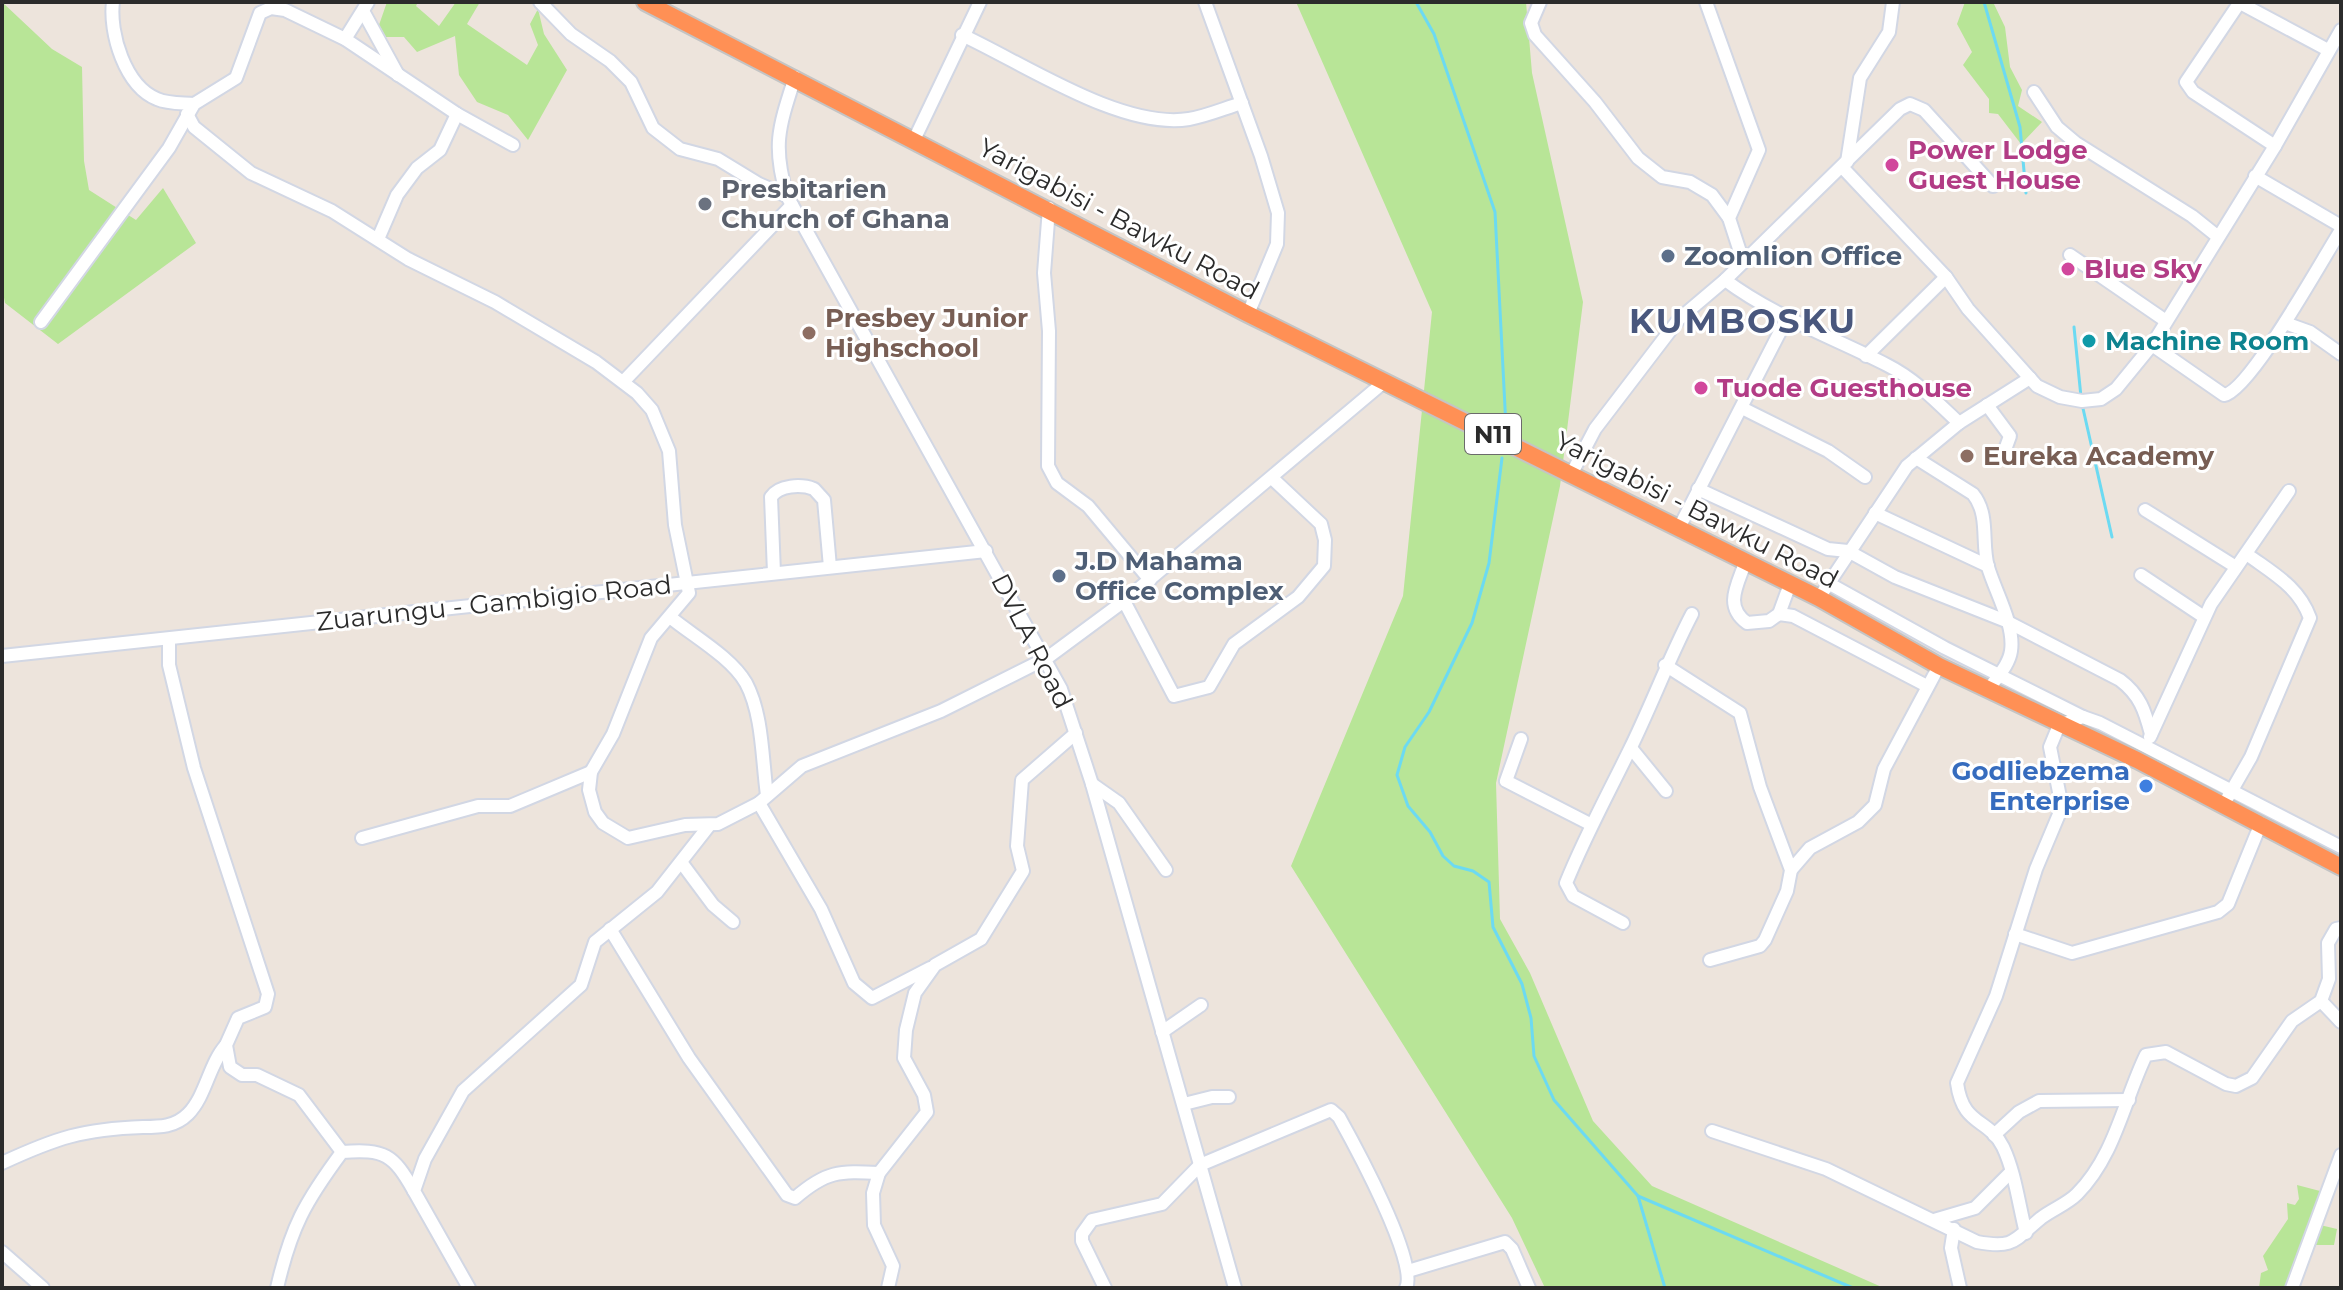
<svg xmlns="http://www.w3.org/2000/svg" width="2343" height="1290" font-family="Montserrat,sans-serif">
  <rect width="100%" height="100%" fill="#ede4dc"/>
  <g fill="#b8e597">
    <path d="M2,2L52,49L82,67L84,161L89,190L136,220L163,188L196,243L58,344L5,303L2,287Z"/>
    <path d="M387,2H418L416,6L439,26L456,2H480L467,24L527,65L538,45L530,24L538,9L544,34L567,70L528,140L508,115L477,102L459,75L455,36L417,52L404,37H386L379,25Z"/>
    <path d="M1296,2H1526L1532,73L1583,302L1560,486L1496,783L1500,919L1530,973L1593,1121L1652,1186L1884,1288H1545L1512,1218L1291,866L1403,596L1432,312Z"/>
    <path d="M1965,2H1993L2005,27L2010,67L2022,90L2018,106L2042,122L2021,144L1998,114L1989,113V99L1963,65L1972,52L1957,24Z"/>
    <path d="M2297,1185L2320,1191L2324,1213L2320,1225L2337,1229L2334,1245H2316L2297,1288H2259L2261,1273L2268,1270L2263,1256L2288,1219L2287,1203L2295,1205L2299,1199Z"/>
  </g>
  <g fill="none" stroke-linecap="round" stroke-linejoin="round">
    <g stroke="#6cdaf2" stroke-width="3">
      <path d="M1416,2L1434,34L1495,212L1506,427"/>
      <path d="M1984,2L2020,127L2026,193"/>
      <path d="M2074,327L2081,397"/>
      <path d="M2082,404L2112,537"/>
      <path d="M1502,458L1489,563L1472,623L1429,712L1405,747L1397,775L1408,806L1430,832L1443,856L1454,866L1473,871L1489,882L1493,927L1522,984L1531,1018L1534,1056L1554,1100L1638,1196L1853,1288"/>
      <path d="M1638,1196L1665,1288"/>
    </g>
    <g stroke="#d2d7e4" stroke-width="16">
      <g id="minor">
        <path d="M113,2C109,33 125,86 157,99C168,104 182,103 194,104"/>
        <path d="M540,2L571,34L610,61L631,82L653,128L680,149L718,159L759,184L787,196"/>
        <path d="M1205,2L1261,156L1278,213L1277,244L1248,314"/>
        <path d="M1540,2L1531,23L1535,35L1595,102L1638,158L1662,177L1690,182L1712,195L1729,218"/>
        <path d="M1706,2L1759,150L1729,218L1743,261"/>
        <path d="M2240,2L2186,82L2193,92L2275,146"/>
        <path d="M2240,3L2328,50"/>
        <path d="M363,11L398,75"/>
        <path d="M962,35C1023,63 1122,130 1189,119C1207,116 1225,108 1242,103"/>
        <path d="M345,39L368,2"/>
        <path d="M795,77C779,127 772,145 787,196L1061,689L1092,784L1235,1288"/>
        <path d="M2034,92L2057,127L2076,143L2192,216L2217,236"/>
        <path d="M187,114L194,127L251,173L332,211L408,259L495,302L596,362L637,393L652,410L669,451L675,525L689,593L651,638L613,734L591,772L589,790L595,812L603,823L628,838L685,825L718,824L759,803L802,766L941,711L1047,658L1124,601L1384,382"/>
        <path d="M914,140L980,2"/>
        <path d="M1847,162L1860,78L1889,32L1893,2"/>
        <path d="M1842,167L1946,277L1968,309L2037,386L2060,397L2082,401L2101,399L2116,389L2152,345L2275,146L2341,30"/>
        <path d="M2255,176L2341,226"/>
        <path d="M1049,208L1044,273L1049,331L1048,466L1057,483L1088,506L1150,580"/>
        <path d="M378,239L397,195L417,168L440,150L457,114"/>
        <path d="M2070,255L2166,321"/>
        <path d="M1725,280C1775,317 1832,337 1887,365C1915,379 1937,402 1959,423"/>
        <path d="M41,322L169,148L194,104L236,78L260,13L271,8L285,10L345,39L457,114L513,145"/>
        <path d="M2285,323L2310,332L2341,354"/>
        <path d="M2152,345L2224,395C2250,391 2323,258 2341,230"/>
        <path d="M1866,356L1946,277"/>
        <path d="M623,382L792,205"/>
        <path d="M1987,405L2010,436L2006,447"/>
        <path d="M1742,408L1828,451L1865,477"/>
        <path d="M1916,458L1973,494C1990,515 1981,543 1988,567C1995,591 2015,625 2011,651C2009,665 1997,677 1989,689"/>
        <path d="M1572,473L1595,429L1679,319L1725,280L1900,109L1910,104L1924,110L1993,186"/>
        <path d="M1698,489L1828,549L1848,551L1895,577L2006,621L2120,680C2140,695 2145,711 2151,734"/>
        <path d="M2145,510L2236,567"/>
        <path d="M1875,513L1988,566"/>
        <path d="M1679,528L1786,320"/>
        <path d="M1745,563C1737,586 1724,606 1747,623L1769,621L1779,614L1793,616L1927,686"/>
        <path d="M774,573L771,497C779,485 801,484 814,489L824,500L830,567"/>
        <path d="M2141,575L2204,617"/>
        <path d="M1828,583L1945,648L2083,717"/>
        <path d="M1819,598L1907,466L1959,423L2030,378"/>
        <path d="M1124,601L1174,696L1209,687L1234,644L1298,597L1324,566L1325,540L1321,524L1273,479"/>
        <path d="M1779,614L1790,584"/>
        <path d="M670,617C693,636 731,657 746,683C763,715 762,760 767,795"/>
        <path d="M169,640V665L194,768L268,994L265,1007L238,1018L226,1045L230,1067L242,1075H257L299,1095L342,1152"/>
        <path d="M2,656L986,551"/>
        <path d="M1665,665L1740,713L1760,787L1791,870L1787,891L1765,940L1760,946L1710,960"/>
        <path d="M2150,737L2211,604L2289,491"/>
        <path d="M1521,739L1506,781L1590,824"/>
        <path d="M1631,748L1666,791"/>
        <path d="M1092,784L1119,803L1166,870"/>
        <path d="M2228,797L2251,757L2310,618C2299,587 2274,574 2248,555"/>
        <path d="M759,803L821,909L854,983L872,998L930,968"/>
        <path d="M362,838L478,806H510L591,772"/>
        <path d="M681,862L713,905L733,922"/>
        <path d="M1791,870L1810,848L1858,822L1875,805L1884,769L1939,666"/>
        <path d="M1623,923L1573,896L1566,883C1585,836 1608,794 1630,749C1652,704 1669,658 1692,614"/>
        <path d="M610,929L689,1058L787,1195L795,1198C826,1171 839,1171 879,1173"/>
        <path d="M2015,934L2072,953L2218,912L2228,904L2261,823"/>
        <path d="M2321,1001L2341,1022"/>
        <path d="M1162,1032L1201,1005"/>
        <path d="M1184,1104L1212,1097H1229"/>
        <path d="M1712,1131L1826,1169L1977,1242C2015,1249 2014,1240 2041,1218C2053,1209 2067,1204 2077,1194C2115,1156 2124,1100 2146,1055L2166,1052L2226,1084L2236,1086L2252,1078L2292,1021L2321,1001L2329,979L2328,943L2336,929L2341,928"/>
        <path d="M1994,1135L2019,1112L2039,1101L2129,1100"/>
        <path d="M2,1163C56,1138 83,1129 143,1127C160,1127 175,1127 188,1114C206,1096 209,1064 226,1045"/>
        <path d="M1934,1220L1975,1208L2010,1173"/>
        <path d="M1954,1229L1951,1248L1960,1288"/>
        <path d="M2026,1233C2019,1206 2015,1172 2003,1147C1988,1117 1963,1127 1957,1083L1996,996L2036,869L2062,807L2050,747L2059,725L2083,717L2100,723L2341,847"/>
        <path d="M2,1252L43,1288"/>
        <path d="M1408,1271L1505,1242L1512,1249L1529,1288"/>
        <path d="M277,1288C291,1227 305,1202 342,1152C385,1149 393,1154 414,1191"/>
        <path d="M469,1288L414,1191L425,1159L463,1091L581,985L595,942L657,892L708,827"/>
        <path d="M888,1288L893,1266L874,1225L873,1193L879,1173L927,1112L924,1095L904,1058L906,1030L915,993L935,965L981,939L1023,871L1017,846L1022,780L1076,733"/>
        <path d="M1105,1288L1082,1241V1234L1092,1220L1162,1204L1200,1165L1331,1110L1339,1117C1354,1144 1419,1263 1406,1288"/>
        <path d="M2292,1288L2341,1155"/>
      </g>
    </g>
    <g stroke="#c4c4c4" stroke-width="20">
      <path id="highway" d="M645,2L1248,314L1819,598L1939,666L2137,760L2341,867"/>
    </g>
    <use href="#minor" stroke="#fff" stroke-width="12"/>
    <use href="#highway" stroke="#ff9055" stroke-width="16"/>
  </g>
  <g fill="#d1479c" stroke="#fff" stroke-width="3">
    <circle cx="1892" cy="165" r="8"/>
    <circle cx="2068" cy="269" r="8"/>
    <circle cx="1701" cy="388" r="8"/>
  </g>
  <circle fill="#6b7280" stroke="#fff" stroke-width="3" cx="705" cy="204" r="8"/>
  <g fill="#5c6f8a" stroke="#fff" stroke-width="3">
    <circle cx="1668" cy="256" r="8"/>
    <circle cx="1059" cy="576" r="8"/>
  </g>
  <g fill="#8d6e63" stroke="#fff" stroke-width="3">
    <circle cx="809" cy="333" r="8"/>
    <circle cx="1967" cy="456" r="8"/>
  </g>
  <circle fill="#0f9aa8" stroke="#fff" stroke-width="3" cx="2089" cy="341" r="8"/>
  <circle fill="#3f7fe0" stroke="#fff" stroke-width="3" cx="2146" cy="786" r="8"/>
  <g text-anchor="middle" dominant-baseline="central" stroke-width="6" stroke-linejoin="round" paint-order="stroke">
    <rect fill="#fff" stroke="#6b6b6b" stroke-width="2" x="1465" y="414" width="56" height="40" rx="6"/>
    <g font-size="24" font-weight="bold" fill="#2b2b2b">
      <text x="1493" y="434">N11</text>
    </g>
    <g font-size="26" font-weight="bold" fill="#b23c85" stroke="#fff" text-anchor="start">
      <text x="1908" y="150">Power Lodge<tspan x="1908" dy="30">Guest House</tspan></text>
      <text x="2084" y="269">Blue Sky</text>
      <text x="1717" y="388">Tuode Guesthouse</text>
    </g>
    <g font-size="26" font-weight="bold" fill="#5b616d" stroke="#fff" text-anchor="start">
      <text x="721" y="189">Presbitarien<tspan x="721" dy="30">Church of Ghana</tspan></text>
    </g>
    <g font-size="26" fill="#2b2b2b" stroke="#fff">
      <text transform="translate(1119 219) rotate(28)">Yarigabisi - Bawku Road</text>
      <text transform="translate(1697 510) rotate(27)">Yarigabisi - Bawku Road</text>
      <text transform="translate(494 603) rotate(-6)">Zuarungu - Gambigio Road</text>
      <text transform="translate(1032 641) rotate(63)">DVLA Road</text>
    </g>
    <g font-size="26" font-weight="bold" fill="#4e5e75" stroke="#fff" text-anchor="start">
      <text x="1684" y="256">Zoomlion Office</text>
      <text x="1075" y="561">J.D Mahama<tspan x="1075" dy="30">Office Complex</tspan></text>
    </g>
    <g font-size="26" font-weight="bold" fill="#785e54" stroke="#fff" text-anchor="start">
      <text x="825" y="318">Presbey Junior<tspan x="825" dy="30">Highschool</tspan></text>
      <text x="1983" y="456">Eureka Academy</text>
    </g>
    <g font-size="26" font-weight="bold" fill="#0d838f" stroke="#fff" text-anchor="start">
      <text x="2105" y="341">Machine Room</text>
    </g>
    <g font-size="26" font-weight="bold" fill="#366cbe" stroke="#fff" text-anchor="end">
      <text x="2130" y="771">Godliebzema<tspan x="2130" dy="30">Enterprise</tspan></text>
    </g>
    <g font-size="34" font-weight="bold" letter-spacing="2" fill="#49577d" stroke="#fff">
      <text x="1743" y="321">KUMBOSKU</text>
    </g>
  </g>
  <rect width="2343" height="1290" fill="none" stroke="#2b2b2b" stroke-width="8"/>
</svg>
